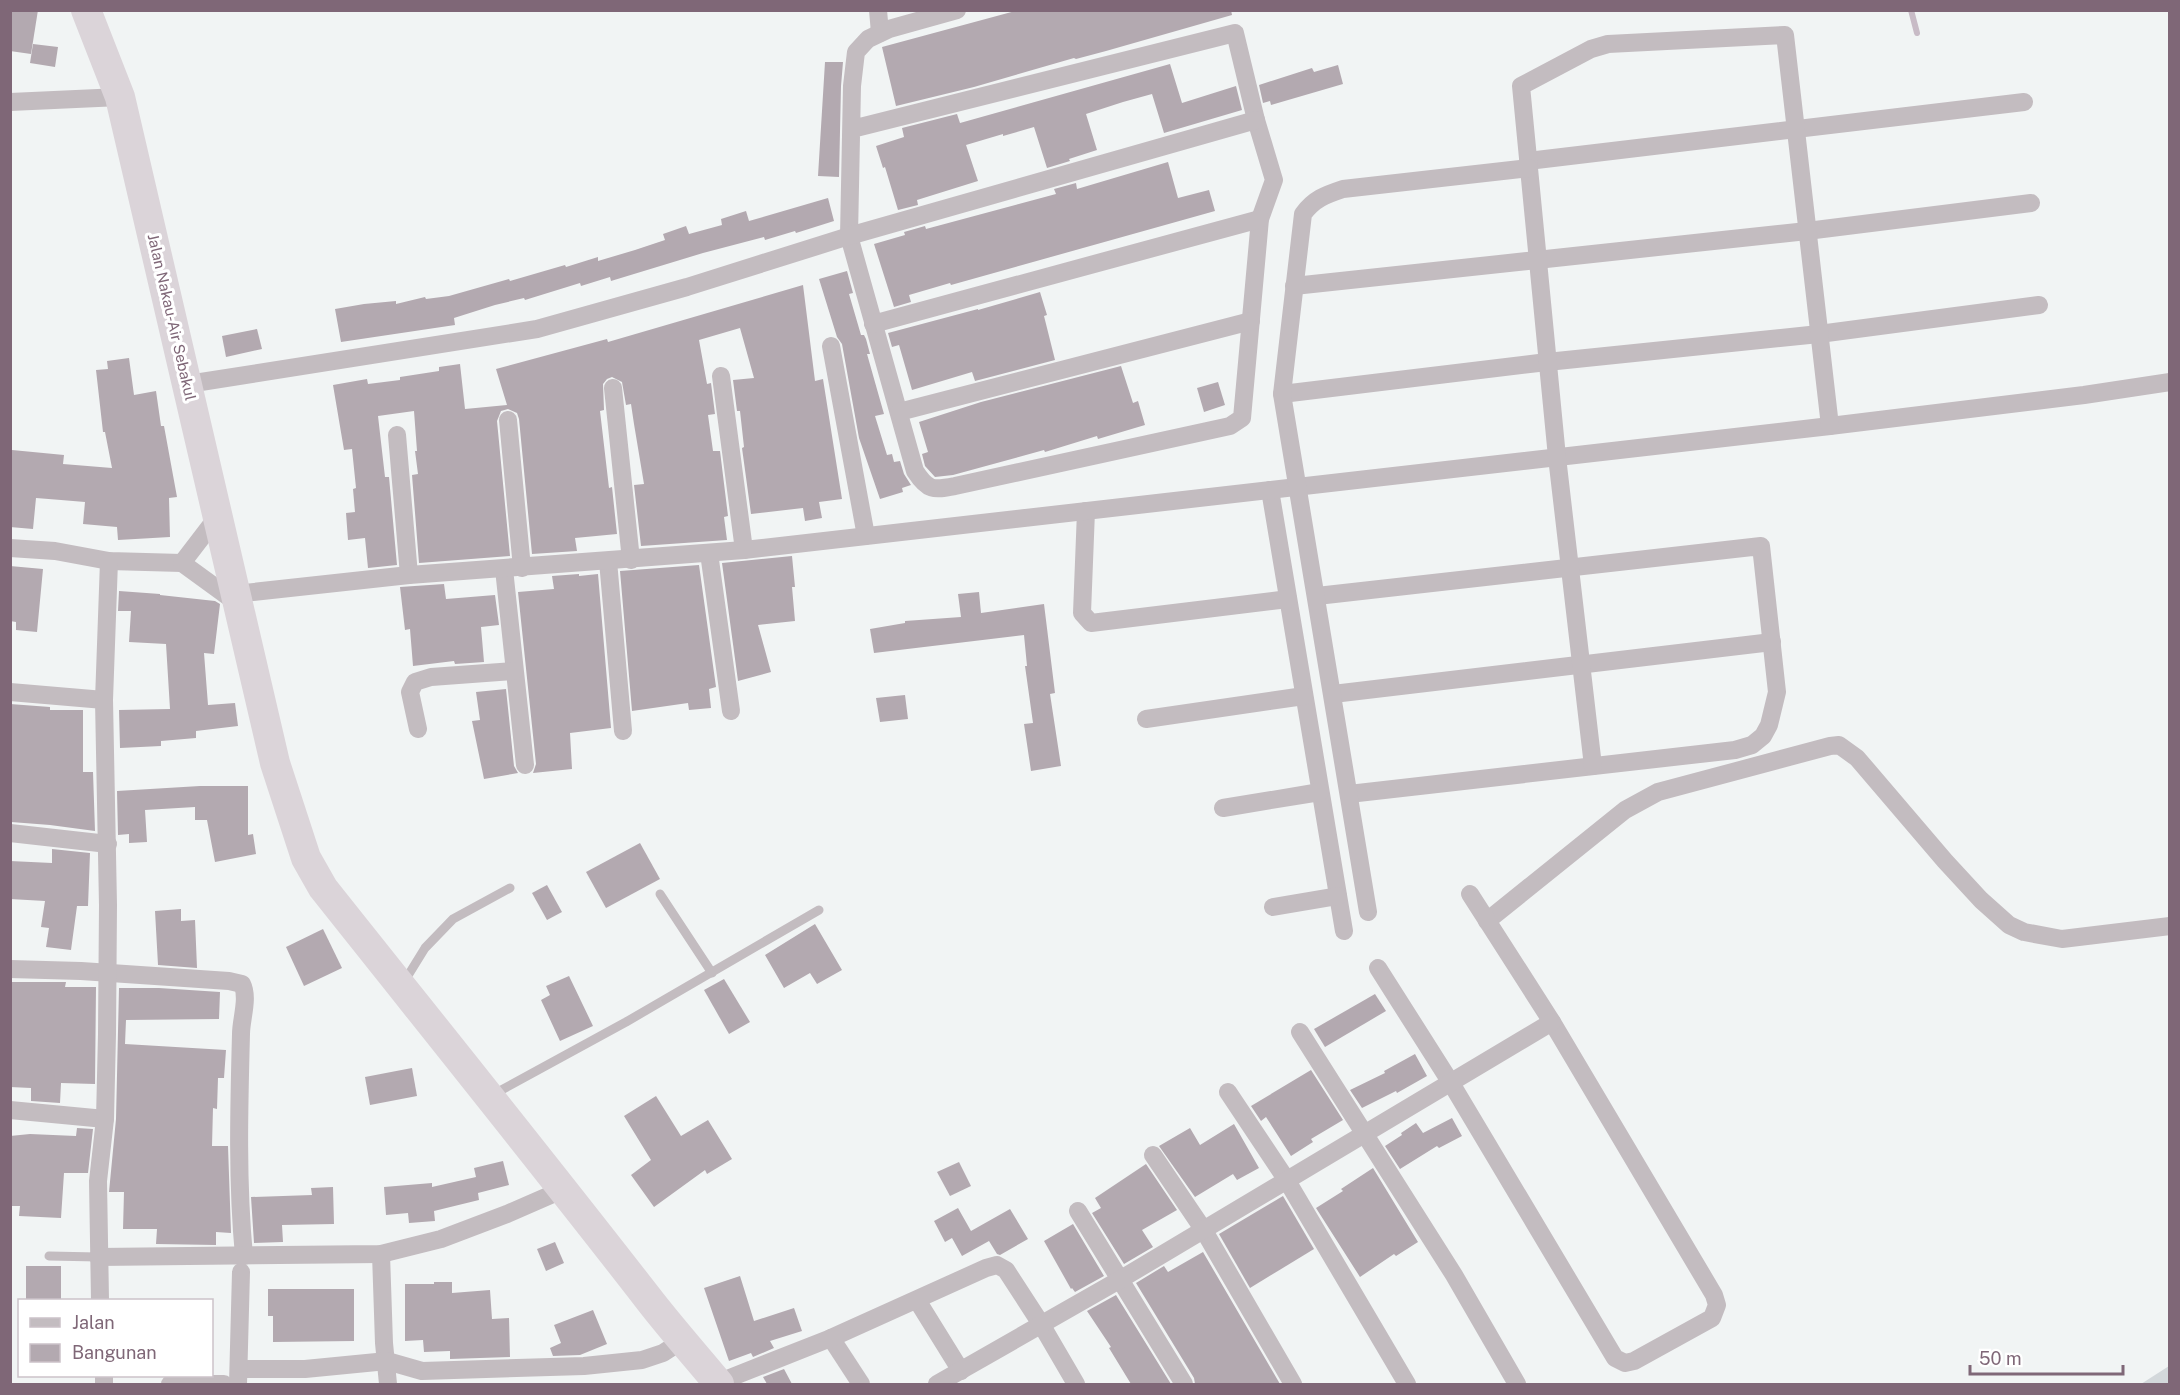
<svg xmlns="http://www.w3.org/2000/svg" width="2180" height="1395" font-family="'Public Sans',sans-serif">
  <rect width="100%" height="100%" fill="#f1f4f4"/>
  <path fill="#d3d8db" d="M2169,1366V1384H2141Z"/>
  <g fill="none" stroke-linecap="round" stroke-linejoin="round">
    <path stroke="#c8bbc6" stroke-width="6" d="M1911,10L1917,33"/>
  </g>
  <g fill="#b3a9b0">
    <path d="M10,10H38L31,54L10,51Z"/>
    <path d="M1019,10H1231L1232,15L1106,51L1076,59L1074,58L974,87L896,106L882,47Z"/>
    <path d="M33,44L58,47L55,67L30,63Z"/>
    <path d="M825,62H843L841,86L839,177L818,176Z"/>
    <path d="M1170,64L1182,103L1236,86L1242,110L1164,133L1152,94L1123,102L1086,114L1097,150L1069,159L1070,161L1047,168L1034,127L1003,136V134L966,145L978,181L917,200L918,205L898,210L885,167L883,168L876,146L904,137L902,128L957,114L960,123Z"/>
    <path d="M1338,65L1343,84L1271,105L1270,101L1263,103L1259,85L1312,68L1314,72Z"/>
    <path d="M1168,162L1178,198L1209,190L1215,211L951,285L950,283L909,295L911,302L894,307L874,244L905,235L904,232L925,226L926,229L1056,194L1054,189L1076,183L1077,189Z"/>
    <path d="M828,198L834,221L796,233L795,231L765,240L764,237L703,253L611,281L610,277L581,286L580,283L525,300L524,298L495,305L454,318L455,325L341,342L335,309L364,304L396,301V304L425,297L426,299L449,296L509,279L510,281L565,265L566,267L598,257V261L635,250L665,240L663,234L686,226L689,234L722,225L721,219L746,211L749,221Z"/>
    <path d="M847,271L853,293L849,294L861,335H864L866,339L870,354H867L884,414L875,416L887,455L892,454L894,462L900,461L904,474L911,485L902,488L903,492L880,499L859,438L842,344L837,337L819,279Z"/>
    <path d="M803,285L815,381L823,379L842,499L819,502L822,518L805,521L803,508L751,514L742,448L744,447L740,411H737L733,380L754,378L740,328L699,340L707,384L711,383L715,414L708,415L713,451H720L728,516L724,517L727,540L641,546L634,485L644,484L634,424L631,404L626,405L622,382L612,377L607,379L603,384L604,410L600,411L609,488L612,487L617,534L575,538L577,551L532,554L519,419L517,413L508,409L501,411L497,421L510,556L419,563L412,475L418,474L415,451H417L414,411L378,416L385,477H389L397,565L368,568L365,538L348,540L346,513L355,512L353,489L356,488L352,449L344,450L333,385L367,379L368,384L400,380V377L439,371V367L460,364L465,409L507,405L496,369L607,339L608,342Z"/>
    <path d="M1040,292L1047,315L1044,316L1055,360L975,381L972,372L912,390L899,345L892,347L888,333L978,309V310Z"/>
    <path d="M257,329L262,349L226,357L222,336Z"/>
    <path d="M129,358L134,395L156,391L161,426H164L177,497L169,498L170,537L118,540L117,527L83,524L85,502L61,500L36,498L33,529L10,527L12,450L64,455L63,464L112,468L105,432H103L96,370L108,369L107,361Z"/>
    <path d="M1121,366L1133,403L1138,401L1145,425L1098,439L1097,436L1045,452L1044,450L953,475L935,477L925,466L922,454L928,452L919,422L981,402Z"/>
    <path d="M1218,382L1225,405L1204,412L1197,388Z"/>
    <path d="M792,556L795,587H792L795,621L758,625L771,672L738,681L722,563Z"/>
    <path d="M699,565L716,687L709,689L711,708L689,710L688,703L632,711L620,571Z"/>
    <path d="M10,566L43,569L37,632L16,630V622L10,621Z"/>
    <path d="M579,574V576L598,574L611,728L570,733L572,769L533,773L536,764L518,592L554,589L552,576Z"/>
    <path d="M444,584L446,599L495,595L499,625L481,627L484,662L455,664L454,661L413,666L410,629L405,630L400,587Z"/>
    <path d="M119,591L160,594V595L215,601L220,604L214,654L204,653L208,705L235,703L238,726L196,731V738L161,741V746L120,748L119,710L170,709L166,644L129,642L131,611H118Z"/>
    <path d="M979,592L981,613L1044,604L1055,693L1050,694L1061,766L1031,771L1024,724L1033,723L1025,666H1027L1024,635L874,653L870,629L905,623V621L961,617L958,594Z"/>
    <path d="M506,689L514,766L518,773L484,779L472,721L480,720L476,692Z"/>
    <path d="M905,695L908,719L880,722L876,698Z"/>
    <path d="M10,704L50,707V710H83V772H93L95,831L50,825L11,822L12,747H10Z"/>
    <path d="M200,786H248V835L253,834L256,854L215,862L207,820H195V807L145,810L147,842L129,843V834L118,835L117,791Z"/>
    <path d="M640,843L660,879L606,908L586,872Z"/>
    <path d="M52,849L90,853L88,906H77L71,950L46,947L49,928L41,927L45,901L10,899V861L52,863Z"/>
    <path d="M547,885L562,912L547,920L532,893Z"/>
    <path d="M181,909V921L195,920L197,968L158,965L155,911Z"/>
    <path d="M815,924L842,970L817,984L810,973L784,988L765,955Z"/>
    <path d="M323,929L342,968L304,986L286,947Z"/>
    <path d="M569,976L593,1026L560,1041L541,1000L550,995L546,986Z"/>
    <path d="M724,979L750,1022L729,1034L704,990Z"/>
    <path d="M10,982H66L65,987H96L95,1084L61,1083L60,1103L31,1101V1088L10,1087Z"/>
    <path d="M119,988H159L220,992L219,1019L126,1020L125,1044L226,1050L224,1078H218L217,1109L213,1108L212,1146H228L231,1233L216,1232V1245L156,1244L157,1229H123L124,1192H109L116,1119Z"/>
    <path d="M1375,994L1386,1011L1325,1047L1314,1029Z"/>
    <path d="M1415,1054L1427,1076L1397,1093L1396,1091L1362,1108L1350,1090L1385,1073L1384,1071Z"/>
    <path d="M412,1068L417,1096L370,1105L365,1077Z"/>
    <path d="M1311,1070L1343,1120L1311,1139L1313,1142L1291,1156L1266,1117L1261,1121L1251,1106Z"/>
    <path d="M656,1096L681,1136L708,1120L732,1159L707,1174L705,1170L654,1207L631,1175L651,1160L624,1116Z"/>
    <path d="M1452,1118L1462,1136L1439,1148L1437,1146L1400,1169L1385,1146L1402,1135L1401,1133L1416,1123L1423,1133Z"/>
    <path d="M1234,1124L1259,1168L1237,1180L1233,1174L1195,1197L1159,1146L1190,1128L1200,1145Z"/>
    <path d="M77,1128L93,1129L88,1173H64L61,1218L19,1216L20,1206H10V1136L30,1134L76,1136Z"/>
    <path d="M503,1161L509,1185L478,1193L479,1200L434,1211L435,1221L409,1223L408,1213L386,1215L384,1187L432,1183V1187L476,1177L474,1168Z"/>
    <path d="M959,1162L971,1186L950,1196L937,1172Z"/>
    <path d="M1146,1164L1177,1210L1142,1230L1153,1247L1124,1264L1092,1213L1101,1208L1095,1198Z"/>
    <path d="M1373,1168L1418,1242L1396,1256L1394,1254L1360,1277L1316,1208L1343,1191L1341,1189Z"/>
    <path d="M333,1187L334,1224L282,1225L283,1242L254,1243L251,1197L312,1195L311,1188Z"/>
    <path d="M1283,1196L1314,1249L1250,1288L1219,1234Z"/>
    <path d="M958,1208L971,1231L1010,1209L1028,1239L1000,1255L997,1254L989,1241L962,1256L952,1238L945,1242L934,1221Z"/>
    <path d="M1073,1224L1104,1276L1075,1292L1072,1288L1071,1289L1044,1241Z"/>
    <path d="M555,1242L564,1263L546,1271L537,1249Z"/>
    <path d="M1203,1252L1280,1384H1195L1194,1378L1136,1283L1164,1266L1168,1272Z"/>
    <rect x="26" y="1266" width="35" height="34"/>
    <path d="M740,1276L754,1321L794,1308L802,1331L770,1341L774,1348L753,1357L751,1353L729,1361L704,1288Z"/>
    <path d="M434,1282H452V1293L490,1290L492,1319L509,1318L510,1357L450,1359V1351L424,1352L423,1340L405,1341V1284H434Z"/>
    <path d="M268,1289H354V1341L273,1342V1316H268Z"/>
    <path d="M1116,1295L1171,1384H1131L1109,1348L1111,1347L1087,1311Z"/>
    <path d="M593,1310L607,1344L580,1355L553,1356L550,1348L561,1343L554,1325Z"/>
    <path d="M784,1369L792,1384H767L763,1377Z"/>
  </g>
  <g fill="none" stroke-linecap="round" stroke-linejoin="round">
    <g stroke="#c3bcc0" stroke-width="9">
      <path d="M660,894L712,973"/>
      <path d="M404,982L425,948L453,919L510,888"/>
      <path d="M494,1094L626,1022L819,910"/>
      <path d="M49,1256L98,1257"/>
    </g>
    <g stroke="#c3bcc0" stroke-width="18">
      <path d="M878,10L880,33"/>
      <path d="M10,102L120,97"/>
      <path d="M852,129L1235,33L1256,120L1274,180L1260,219L1242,418L1230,426L955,486C933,490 928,491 915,471L849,236L852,86L856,52L868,39L889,29L957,10"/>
      <path d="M1528,161L2024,102"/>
      <path d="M1294,286L1807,231L2031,203"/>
      <path d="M873,324L1260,219"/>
      <path d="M831,346L866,536"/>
      <path d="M721,376L744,550"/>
      <path d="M188,384L537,329L687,287L849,236L1256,120"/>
      <path d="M613,388L631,560"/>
      <path d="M1282,394L1547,362L1819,334L2039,305"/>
      <path d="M899,412L1251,321"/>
      <path d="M508,420L522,568"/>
      <path d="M397,435L409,575"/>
      <path d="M1270,490L1344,931"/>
      <path d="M1086,511L1082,613L1091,623L1288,599"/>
      <path d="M10,548L55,551L109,561L182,563L237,603"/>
      <path d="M709,553L731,711"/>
      <path d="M608,561L623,731"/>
      <path d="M182,563L218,516"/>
      <path d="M504,569L525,765"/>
      <path d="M235,594L409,575L744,550L1830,426L2084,395L2170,382"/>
      <path d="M1317,596L1761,546L1777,692L1769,725L1763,736L1752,745L1735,750L1349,794"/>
      <path d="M10,692L104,700"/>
      <path d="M1333,694L1772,642"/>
      <path d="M1146,719L1304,696"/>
      <path d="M418,729L410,692L415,682L431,677L514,671"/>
      <path d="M1593,766L1557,457L1521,86L1591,49L1608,44L1785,35L1830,426"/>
      <path d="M1223,808L1320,792"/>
      <path d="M10,833L108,844"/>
      <path d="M1273,907L1338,896"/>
      <path d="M1368,912L1282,394L1303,214C1314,199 1325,195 1343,189L1529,168"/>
      <path d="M1487,921L1625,810L1658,792L1830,746L1839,745L1857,758L1945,861L1981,900L2009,925L2024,932L2062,939L2170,926"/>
      <path d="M1378,968L1451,1083L1615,1358L1625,1363L1634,1361L1712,1318L1717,1305L1714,1295L1552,1022L1470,894"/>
      <path d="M10,969L81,971L229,981L242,984C249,998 241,1019 241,1034C239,1108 237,1182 244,1256"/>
      <path d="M1300,1032L1454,1275L1517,1384"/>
      <path d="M1228,1092L1286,1179L1407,1384"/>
      <path d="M10,1110L105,1119"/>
      <path d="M1153,1155L1203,1229L1293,1384"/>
      <path d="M1078,1211L1184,1384"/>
      <path d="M381,1254L384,1343L388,1384"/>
      <path d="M98,1257L381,1254L441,1239L507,1214L562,1190"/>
      <path d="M100,1300L98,1181L105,1119L107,1034L108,905L104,700L109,561"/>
      <path d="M917,1300L961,1371"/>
      <path d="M831,1338L861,1384"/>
      <path d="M239,1369H305L387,1361L422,1371L584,1366L642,1360L663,1353L683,1340"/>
      <path d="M104,1376V1384"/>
      <path d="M717,1383L831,1338L986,1268L997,1265L1006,1270L1041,1324L1076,1384"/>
      <path d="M170,1384H224"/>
      <path d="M238,1384L241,1272"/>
      <path d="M937,1384L1121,1279L1552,1022"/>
    </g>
    <path stroke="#dbd4d9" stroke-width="30" d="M86,10L120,97L275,763L306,858L323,888C431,1024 540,1159 647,1297C670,1327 695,1355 719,1384"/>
  </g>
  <g text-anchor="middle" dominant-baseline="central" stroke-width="6" stroke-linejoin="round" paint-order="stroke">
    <g font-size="15" fill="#7f6777" stroke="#fff">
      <text transform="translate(172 317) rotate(77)">Jalan Nakau-Air Sebakul</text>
    </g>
  </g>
  <rect width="2180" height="1395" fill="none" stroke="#7f6777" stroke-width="24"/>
  <rect x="18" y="1299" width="195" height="78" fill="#ffffff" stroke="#ccc2c9" stroke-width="1.5"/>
  <rect x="30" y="1318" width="30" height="9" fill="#c3bcc0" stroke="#ccc2c9" stroke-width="1.5"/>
  <text x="72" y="1329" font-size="18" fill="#7f6777">Jalan</text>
  <rect x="30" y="1344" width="30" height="18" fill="#b3a9b0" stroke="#ccc2c9" stroke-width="1.5"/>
  <text x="72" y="1359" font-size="18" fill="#7f6777">Bangunan</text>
  <path d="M1970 1365v9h153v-9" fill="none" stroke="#7f6777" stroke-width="3"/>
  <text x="1979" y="1365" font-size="18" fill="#7f6777" stroke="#ffffff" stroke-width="4.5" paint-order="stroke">50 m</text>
</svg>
